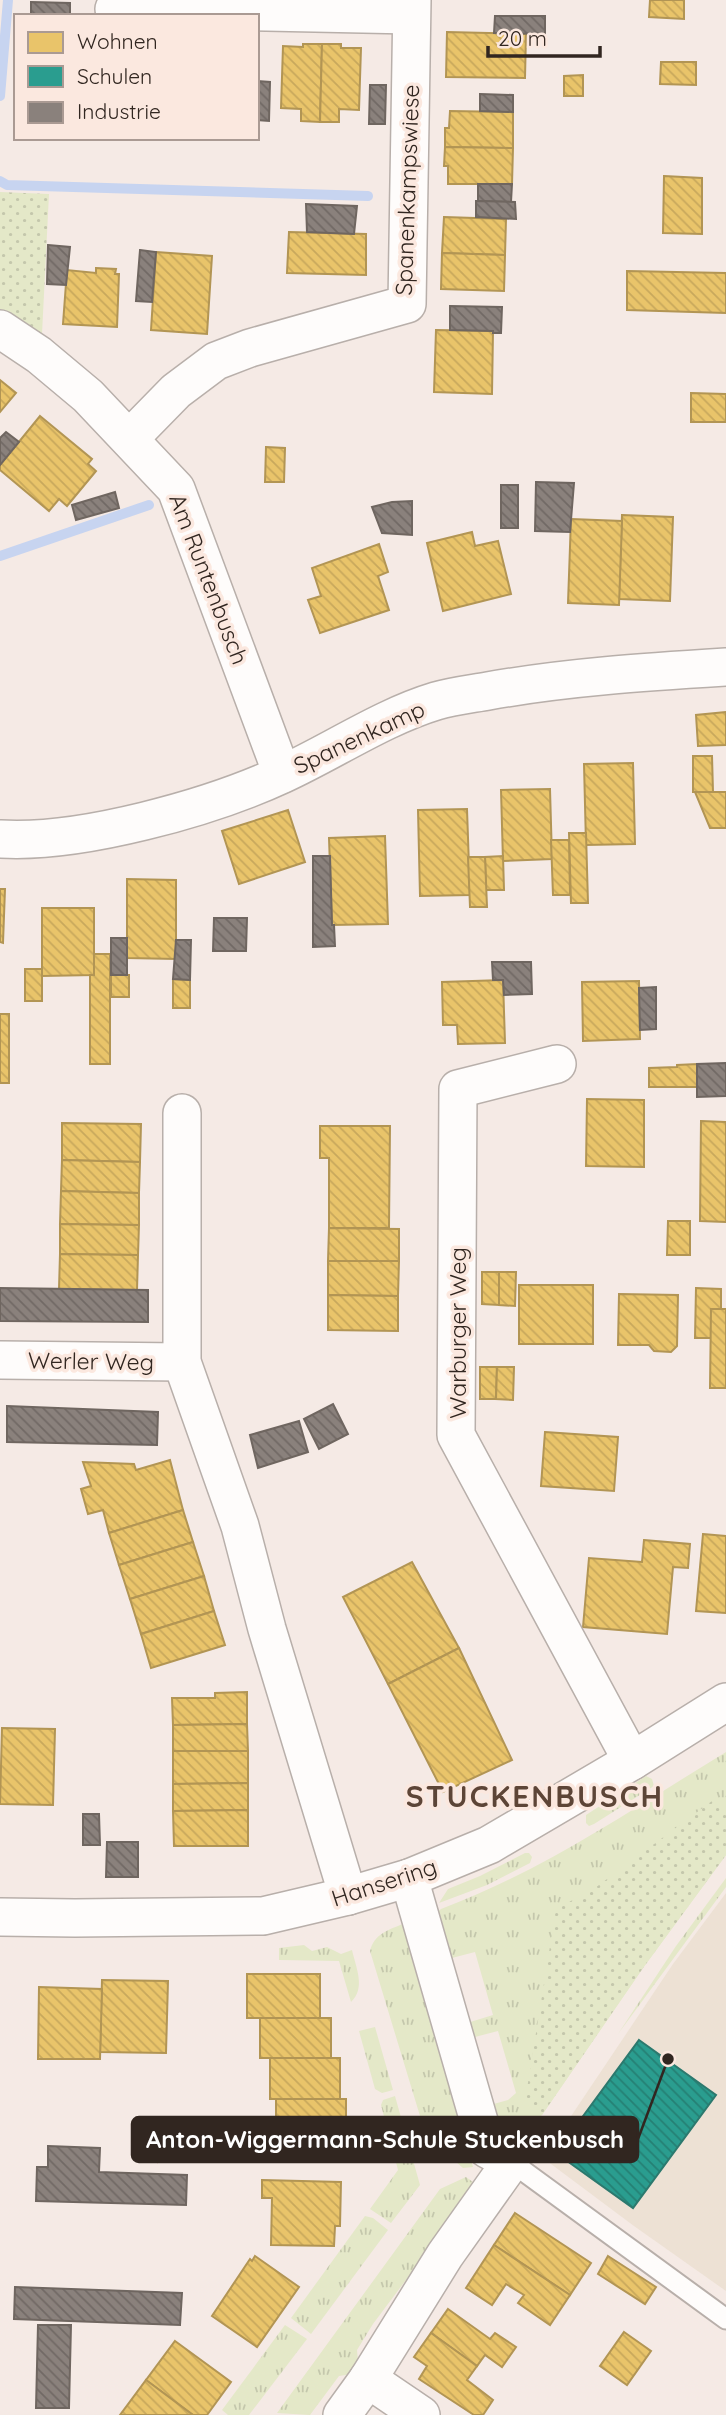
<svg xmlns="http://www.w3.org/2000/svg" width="726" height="2415" font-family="Quicksand,sans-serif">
  <defs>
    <pattern id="grass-tufts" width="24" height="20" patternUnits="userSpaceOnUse" patternTransform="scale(1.75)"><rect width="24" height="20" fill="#e4e8c8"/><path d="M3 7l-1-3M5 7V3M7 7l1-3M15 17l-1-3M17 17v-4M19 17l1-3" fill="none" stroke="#c4c7ac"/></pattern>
    <pattern id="park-dots" width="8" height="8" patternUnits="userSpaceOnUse" patternTransform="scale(1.75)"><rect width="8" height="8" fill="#e4e8c8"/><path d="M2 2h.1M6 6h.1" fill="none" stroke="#c4c7ac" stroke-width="1.8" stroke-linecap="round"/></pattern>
    <pattern id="homes-back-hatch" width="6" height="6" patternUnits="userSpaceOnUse" patternTransform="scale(1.75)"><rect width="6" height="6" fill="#e9c46a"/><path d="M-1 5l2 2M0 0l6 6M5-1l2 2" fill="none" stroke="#c8a85c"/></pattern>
    <pattern id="schools-back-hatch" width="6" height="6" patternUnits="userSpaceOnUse" patternTransform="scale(1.75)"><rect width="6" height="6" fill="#2a9d8f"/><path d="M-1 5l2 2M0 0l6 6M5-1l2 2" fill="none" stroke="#258074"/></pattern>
    <pattern id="industry-back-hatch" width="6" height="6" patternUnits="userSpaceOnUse" patternTransform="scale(1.75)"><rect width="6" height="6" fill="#8a817c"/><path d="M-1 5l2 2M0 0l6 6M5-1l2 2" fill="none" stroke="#716965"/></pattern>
  </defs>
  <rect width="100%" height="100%" fill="#f5eae5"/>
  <path fill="#ede1d4" d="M726,1893V2291L634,2226L543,2158L673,1964Z"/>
  <g fill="url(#grass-tufts)">
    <path d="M726,1752V1855L643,1968L542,2115C528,2131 523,2144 501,2143L490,2105L508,2100L516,2093L498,2031L471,2038L467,2023L493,2015L475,1952L448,1959L435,1914L441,1909C543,1871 634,1808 726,1752Z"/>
    <path d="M646,1776L652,1779L654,1786L594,1824L589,1826L586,1823V1815Z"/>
    <path d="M525,1853H529L532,1857L530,1863L487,1885L439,1903L448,1889L480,1876Z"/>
    <path d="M726,1878V1887L618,2034L676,1946Z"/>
    <path d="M403,1924L473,2167L463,2168L449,2156L430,2149L370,1951C374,1934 388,1930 403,1924Z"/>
    <path d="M304,1945L312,1951L327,1947L341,1954L352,1950C356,1968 366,1988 351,2002L339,1961L279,1960V1948Z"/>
    <path d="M375,2027L393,2090L382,2093L375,2089L359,2031Z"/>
    <path d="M395,2096L420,2185L391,2223L370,2209L398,2170L381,2105L383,2100Z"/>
    <path d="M466,2177L477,2185L373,2324L357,2350L359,2373L339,2376L310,2415L277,2413L440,2189Z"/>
    <path d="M365,2216L373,2218L388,2230L311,2334L291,2318Z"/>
    <path d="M285,2325L307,2339L249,2415H228L222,2410Z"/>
  </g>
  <g fill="url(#park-dots)">
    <path d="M0,192L49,194L42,334L0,309Z"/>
    <path d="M712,1801L726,1810V1855L643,1968L542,2115L525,2101L556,1909L595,1888Z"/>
  </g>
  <g fill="url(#homes-back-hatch)" stroke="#b29554" stroke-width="2">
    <path d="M650,0H684V19L649,17Z"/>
    <path d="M447,32L526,34L525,78L446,77Z"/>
    <path d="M303,44H322L320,122L301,121V109L281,108L283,46L303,47Z"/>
    <path d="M322,44H341V48H361L359,110L339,109V122H320Z"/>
    <path d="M661,62H696V85L660,84Z"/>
    <path d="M583,75V96H564V76Z"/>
    <path d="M450,111L513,112V148L445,147V128H449Z"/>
    <path d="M445,147L513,148L512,184H448V166H444Z"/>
    <path d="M664,176L702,178V234L663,233Z"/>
    <path d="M444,217L506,219L505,255L442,253Z"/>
    <path d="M289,232L366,234V275L287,273Z"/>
    <path d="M156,252L212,256L207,334L151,330Z"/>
    <path d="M442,253L505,255L504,291L441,289Z"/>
    <path d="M96,268L116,269L115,274H119L117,327L63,324L67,270L96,273Z"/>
    <path d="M627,271L726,273V313L627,310Z"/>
    <path d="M436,330L493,331L492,394L434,392Z"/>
    <path d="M0,380L16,393L0,412Z"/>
    <path d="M691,393L726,394V422H691Z"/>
    <path d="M40,416L92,459L88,464L96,471L67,506L59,499L49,511L0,470V465Z"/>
    <path d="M266,447L285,448L284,482H265Z"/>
    <path d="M622,515L673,517L670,601L619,599Z"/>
    <path d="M571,519L622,521L619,605L568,603Z"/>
    <path d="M472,532L475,546L498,541L511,594L443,611L427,543Z"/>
    <path d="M379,544L388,572L378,576L389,610L320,633L308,600L321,596L312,568Z"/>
    <path d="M726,712V745L698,746L696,715Z"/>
    <path d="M693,756H712L713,792H693Z"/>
    <path d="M633,763L635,844L586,845L584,764Z"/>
    <path d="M550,789L552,859L503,861L501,790Z"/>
    <path d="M695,792H726V828H710Z"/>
    <path d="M467,809L470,895L420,896L418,810Z"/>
    <path d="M288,810L305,862L239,884L222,831Z"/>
    <path d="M569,833H586L588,903H571Z"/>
    <path d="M385,836L388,924L332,925L329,838Z"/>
    <path d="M551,840H569L570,895H553Z"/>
    <path d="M503,856L504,890H486L485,857Z"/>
    <path d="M468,857H485L487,907H470Z"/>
    <path d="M127,879L176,880V959L127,958Z"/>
    <path d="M0,889H5L3,943L0,942Z"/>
    <path d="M42,908H94V975L42,976Z"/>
    <path d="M94,954H110V1064H90V975H94Z"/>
    <rect x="25" y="969" width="17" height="32"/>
    <rect x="111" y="975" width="18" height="22"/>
    <path d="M173,979L190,980V1008H173Z"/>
    <path d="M503,980L505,1043L458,1044L457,1025H443L442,982Z"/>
    <path d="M639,981L640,1039L583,1041L582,982Z"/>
    <rect x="0" y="1014" width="9" height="69"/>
    <path d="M697,1064V1087H649V1068L677,1067V1065Z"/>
    <path d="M587,1099L644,1100V1167L586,1166Z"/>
    <path d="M701,1121L726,1122V1222L700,1221Z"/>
    <path d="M62,1123L141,1124L140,1162L62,1160Z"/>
    <path d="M320,1126H390L389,1228H329V1158H320Z"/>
    <path d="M62,1160L140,1162L139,1193L61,1191Z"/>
    <path d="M61,1191L139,1193V1225L60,1224Z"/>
    <path d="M668,1221H690V1255H667Z"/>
    <path d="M60,1224L139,1225L138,1255L60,1254Z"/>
    <path d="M329,1228L399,1229V1261H328Z"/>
    <path d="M60,1254L138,1255L137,1290L59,1289Z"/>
    <path d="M328,1261H399L398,1296L328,1295Z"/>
    <path d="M482,1272H499V1305L482,1304Z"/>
    <path d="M499,1272H516L515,1306L499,1305Z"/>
    <rect x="519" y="1285" width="74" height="59"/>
    <path d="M696,1288L721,1289V1309H711V1338H695Z"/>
    <path d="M619,1294L678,1295L677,1346L671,1352L654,1351L649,1345H618Z"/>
    <path d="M328,1295L398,1296V1331L328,1330Z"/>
    <path d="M711,1309H726V1388H710Z"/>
    <path d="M480,1367H497L496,1399H480Z"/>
    <path d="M497,1367H514L513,1400L496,1399Z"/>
    <path d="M545,1432L618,1437L614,1491L541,1486Z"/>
    <path d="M170,1460L183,1510L109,1533L103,1510L88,1514L81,1489L91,1486L83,1462L134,1464L136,1470Z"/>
    <path d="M183,1510L193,1542L119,1565L109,1533Z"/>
    <path d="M703,1534L726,1536V1613L696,1611Z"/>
    <path d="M644,1540L690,1544L688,1568L673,1567L667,1634L583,1627L589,1558L642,1562Z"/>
    <path d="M193,1542L204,1576L130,1599L119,1565Z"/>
    <path d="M412,1562L459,1648L388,1684L343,1597Z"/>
    <path d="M204,1576L214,1611L141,1634L130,1599Z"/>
    <path d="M214,1611L225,1645L151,1668L141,1634Z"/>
    <path d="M459,1648L512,1760L443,1792L388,1684Z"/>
    <path d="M247,1692V1724L173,1725L172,1698H215V1693Z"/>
    <path d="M247,1724L248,1751H173V1725Z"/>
    <path d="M2,1728L55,1729L53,1805L0,1804Z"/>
    <path d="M173,1751H248V1783L173,1784Z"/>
    <path d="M248,1783V1810L173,1811V1784Z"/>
    <path d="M248,1810V1846H174L173,1811Z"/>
    <rect x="247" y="1974" width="73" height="44"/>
    <path d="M102,1980L168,1981L166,2053L100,2052Z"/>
    <path d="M39,1987L102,1989L100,2059H38Z"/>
    <rect x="260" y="2018" width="71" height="40"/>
    <rect x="270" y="2058" width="70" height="41"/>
    <rect x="276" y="2099" width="70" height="39"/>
    <path d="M183,2133L189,2153L158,2162L153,2141Z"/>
    <path d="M262,2180L341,2182L340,2226H335L334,2246L271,2245L272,2198H262Z"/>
    <path d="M515,2213L591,2263L570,2295L494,2245Z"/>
    <path d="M494,2245L570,2295L550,2325L518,2303L524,2295L506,2284L492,2305L466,2288Z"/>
    <path d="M255,2256L299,2287L257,2347L212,2316L250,2259L252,2261Z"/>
    <path d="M608,2256L656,2287L645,2304L598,2274Z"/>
    <path d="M448,2309L490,2339L495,2333L516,2347L502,2367L485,2355L477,2366L431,2333Z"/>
    <path d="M624,2332L651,2351L627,2385L600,2366Z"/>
    <path d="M431,2333L477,2366L467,2380L493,2400L483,2415H474L419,2379L427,2366L414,2357Z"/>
    <path d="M175,2341L231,2382L207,2415H193L146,2380Z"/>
    <path d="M146,2380L193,2415H120Z"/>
  </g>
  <path fill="url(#schools-back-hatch)" stroke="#2c796e" stroke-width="2" d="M639,2040L716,2095L633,2208L556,2153Z"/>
  <g fill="url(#industry-back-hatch)" stroke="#6f6660" stroke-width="2">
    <path d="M31,2L70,3V16H31Z"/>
    <path d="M495,16H545V34L494,33Z"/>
    <path d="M257,81L270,82L269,121L257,120Z"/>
    <path d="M370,85H386L385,124H369Z"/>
    <path d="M480,94L513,95V112L480,111Z"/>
    <path d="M478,184H512L511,202L478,201Z"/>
    <path d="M476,201L515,202L516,219L476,217Z"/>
    <path d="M306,204L357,206L354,234L307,232Z"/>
    <path d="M48,245L70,247L66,285L47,284Z"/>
    <path d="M140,250L156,252L152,302L136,301Z"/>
    <path d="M450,306L502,307L501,333H493V331L450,330Z"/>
    <path d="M6,432L19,442L0,465V438Z"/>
    <path d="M536,482L574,483L570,532L535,531Z"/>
    <rect x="501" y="485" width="17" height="43"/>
    <path d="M115,492L119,508L76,520L72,505Z"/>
    <path d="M412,501V535L382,533L372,507L392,502Z"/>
    <path d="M313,856H330L332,925H334L335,946L313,947Z"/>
    <path d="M214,918H247L246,951H213Z"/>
    <rect x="111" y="938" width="16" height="37"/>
    <path d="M176,940H191L190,980L173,979Z"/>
    <path d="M492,962H531L532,994L504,995L503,980H493Z"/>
    <path d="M656,987V1029L640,1030L639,988Z"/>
    <path d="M726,1063V1096L697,1097V1064Z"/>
    <path d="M0,1288L148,1290V1322L0,1321Z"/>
    <path d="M333,1404L348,1434L319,1449L304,1419Z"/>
    <path d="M7,1406L158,1412L157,1445L7,1442Z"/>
    <path d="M299,1421L308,1452L258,1468L250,1435Z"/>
    <path d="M83,1814H99L100,1845H83Z"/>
    <path d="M107,1842H138V1877H106Z"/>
    <path d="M48,2146L100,2148L99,2172L187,2175L186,2205L36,2201L37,2167H48Z"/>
    <path d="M15,2287L182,2293L180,2325L14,2319Z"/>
    <path d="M38,2325H71L69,2408H36Z"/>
  </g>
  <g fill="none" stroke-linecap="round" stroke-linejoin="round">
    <g stroke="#c7d4f0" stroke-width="10">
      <path d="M0,96L8,0"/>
      <path d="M0,181L7,185L368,196"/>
      <path d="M0,556L149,505"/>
    </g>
    <g stroke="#b8afaa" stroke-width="23">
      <path id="service" d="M511,2162L726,2319"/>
    </g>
    <g stroke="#b8afaa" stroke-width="40">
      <g id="minor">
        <path d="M114,9L411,15"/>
        <path d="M0,329L39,355L88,396L176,489L282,774"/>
        <path d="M130,438L176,391L216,361L250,348L407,304L412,0"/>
        <path d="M0,839C80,844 210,808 283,774C333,751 383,717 436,701C453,696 471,694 488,691C567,677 646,672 726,667"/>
        <path d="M557,1064L458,1089L456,1435L632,1761"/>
        <path d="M182,1113V1362L240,1526L267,1629L348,1896"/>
        <path d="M0,1360L182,1362"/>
        <path d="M0,1917L75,1918L263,1916L348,1896L409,1878L489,1845L632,1761L726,1702"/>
        <path d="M368,2379L421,2415"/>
        <path d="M342,2415L368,2379L445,2255L511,2162L487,2149L409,1878"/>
      </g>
    </g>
    <use href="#service" stroke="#fefcfb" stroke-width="19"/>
    <use href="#minor" stroke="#fefcfb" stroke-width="37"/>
  </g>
  <g text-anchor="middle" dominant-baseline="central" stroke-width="7" stroke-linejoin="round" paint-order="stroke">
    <g font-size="23" fill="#312620" stroke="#fbe8df">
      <text transform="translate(407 190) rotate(-88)">Spanenkampswiese</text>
      <text transform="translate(209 579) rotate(69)">Am Runtenbusch</text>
      <text transform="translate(359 737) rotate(-25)">Spanenkamp</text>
      <text transform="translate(457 1333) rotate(-90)">Warburger Weg</text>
      <text transform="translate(91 1361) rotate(1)">Werler Weg</text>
      <text transform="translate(384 1882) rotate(-18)">Hansering</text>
    </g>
    <g font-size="30" font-weight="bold" letter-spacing="2" fill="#5d4537" stroke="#fbe8df">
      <text x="535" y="1796">STUCKENBUSCH</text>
    </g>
  </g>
  <path fill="none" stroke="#312620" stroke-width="2.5" d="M668 2059L638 2139"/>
  <circle fill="#312620" stroke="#fbe8df" stroke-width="2.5" cx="668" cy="2059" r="7"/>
  <rect fill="#312620" stroke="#312620" stroke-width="2.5" x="132" y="2117" width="506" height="45" rx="7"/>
  <g font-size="24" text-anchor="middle" font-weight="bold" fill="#fff">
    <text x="385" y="2148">Anton-Wiggermann-Schule Stuckenbusch</text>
  </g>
  <rect x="14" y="14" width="245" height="126" fill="#fbe8df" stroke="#aa9a93" stroke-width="2"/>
  <rect x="28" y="32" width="35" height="21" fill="#e9c46a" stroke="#aa9a93" stroke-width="2"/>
  <text x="77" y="49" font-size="21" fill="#312620">Wohnen</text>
  <rect x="28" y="66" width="35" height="21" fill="#2a9d8f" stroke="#aa9a93" stroke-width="2"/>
  <text x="77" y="84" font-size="21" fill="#312620">Schulen</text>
  <rect x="28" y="102" width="35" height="21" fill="#8a817c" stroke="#aa9a93" stroke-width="2"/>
  <text x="77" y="119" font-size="21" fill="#312620">Industrie</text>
  <path d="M488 46v10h112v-10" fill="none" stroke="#312620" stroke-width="3.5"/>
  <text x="498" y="46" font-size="21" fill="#312620" stroke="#fbe8df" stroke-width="5" paint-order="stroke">20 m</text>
</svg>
